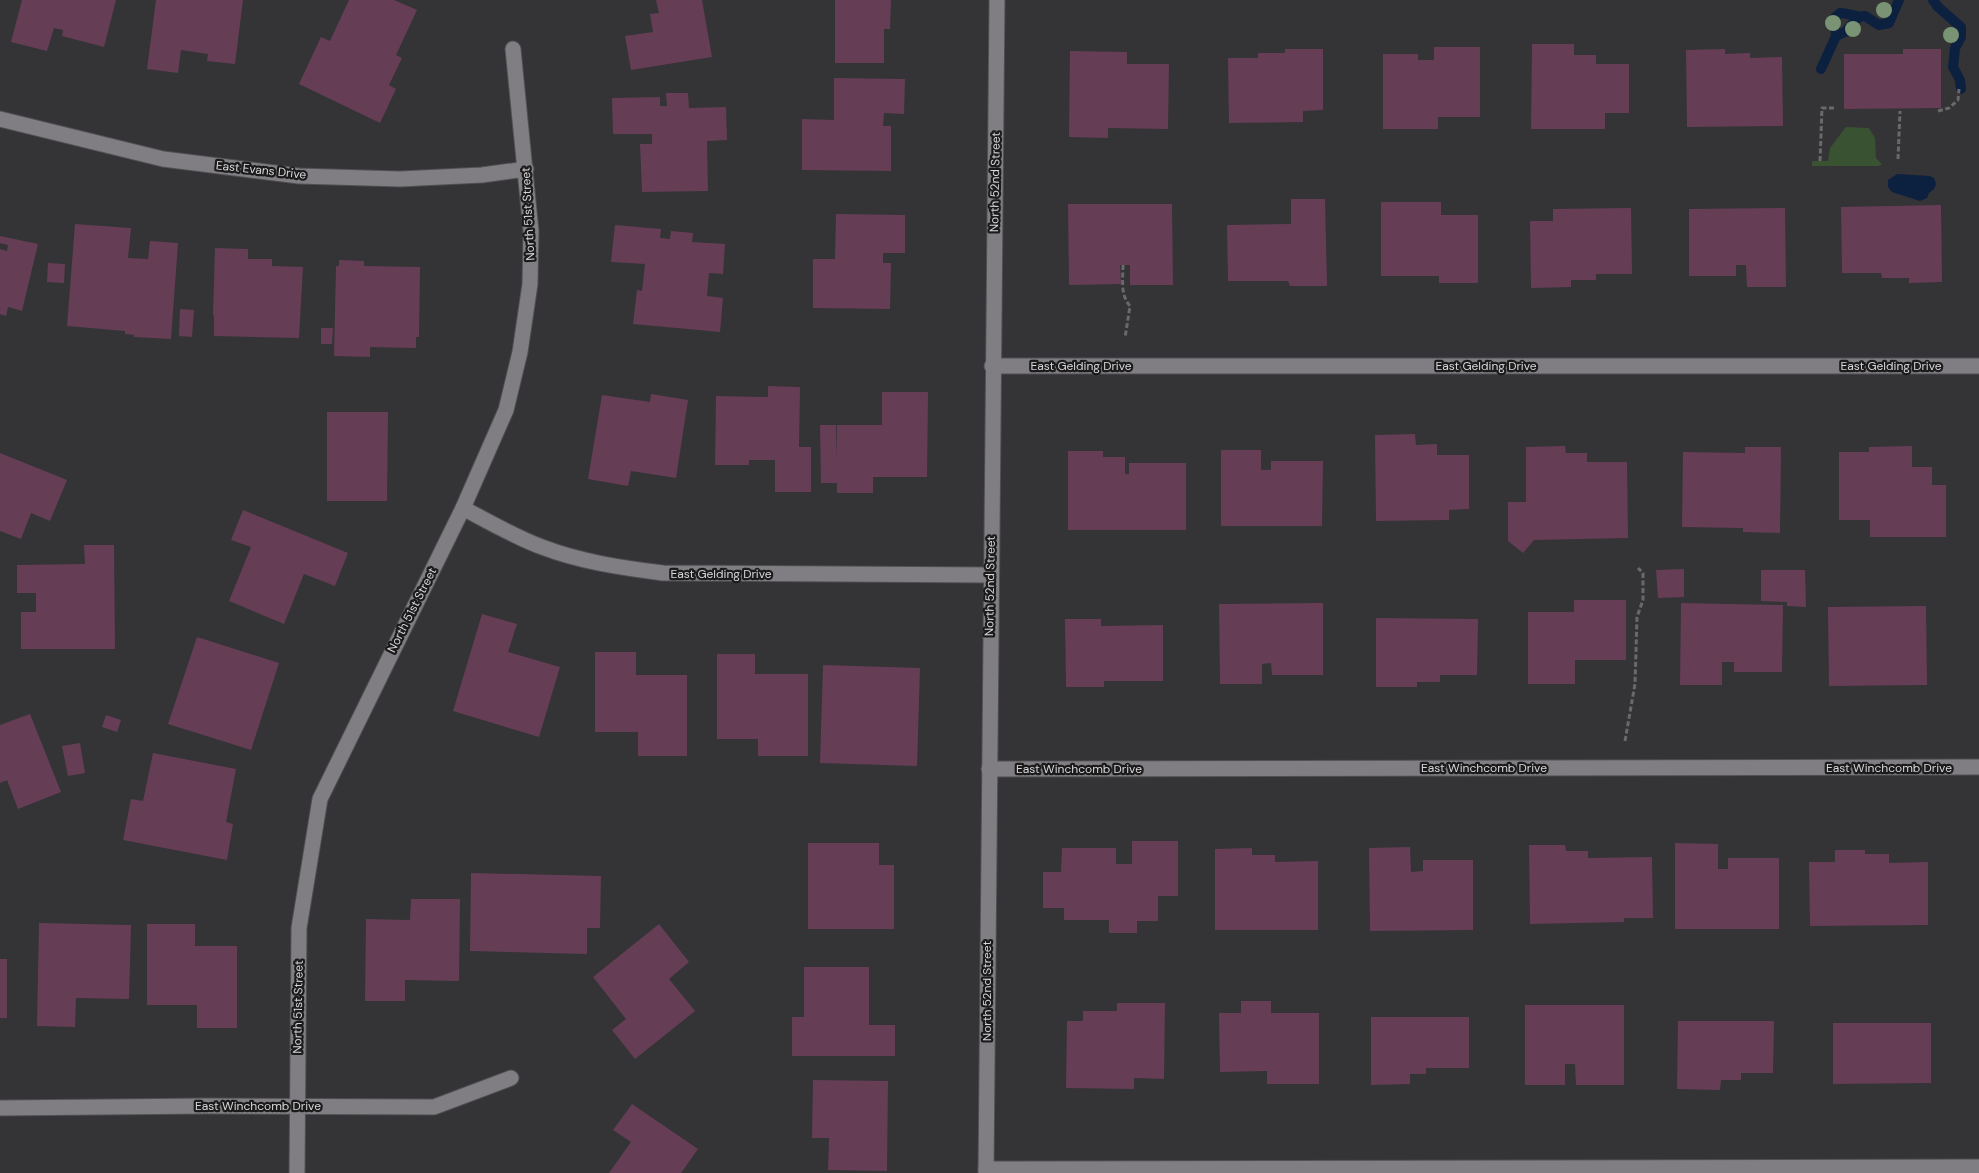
<svg xmlns="http://www.w3.org/2000/svg" width="1979" height="1173" font-family="'DM Sans',sans-serif">
  <rect width="100%" height="100%" fill="#343336"/>
  <path fill="#395232" d="M1846,127L1869,128L1875,138L1876,158L1882,164L1879,166H1812V161H1828L1830,148Z"/>
  <path fill="#0c203f" d="M1897,174L1930,176L1934,178L1936,184L1934,189L1929,193L1927,198L1920,201L1892,192L1888,187V180Z"/>
  <g fill="none" stroke-linecap="round" stroke-linejoin="round">
    <g stroke="#0c203f" stroke-width="10">
      <path d="M1933,0L1938,7L1961,27V37L1955,48L1953,67L1960,80L1961,89"/>
      <path d="M1836,36L1845,32L1858,18"/>
      <path d="M1821,69L1836,36L1834,18L1840,13C1850,13 1856,18 1865,16L1879,25L1889,23L1899,0"/>
    </g>
  </g>
  <g fill="#653e56">
    <path d="M22,0H116L104,47L62,36L63,30L54,28L47,51L11,42Z"/>
    <path d="M156,0H243L235,64L207,61L208,54L181,50L178,73L147,69Z"/>
    <path d="M349,0H394L417,10L396,55L402,58L389,85L396,89L380,123L299,84L321,37L330,41Z"/>
    <path d="M656,0H702L712,57L631,70L625,36L653,32L650,14L659,13Z"/>
    <path d="M835,0H891L890,29H884V63H835Z"/>
    <path d="M1532,44H1574V55H1596V64H1629V113H1605V129H1531Z"/>
    <path d="M1434,47H1480V117H1438V129H1383V54H1418V60H1434Z"/>
    <path d="M1285,49H1323V110L1303,111V122L1229,123L1228,58H1258V53H1285Z"/>
    <path d="M1725,49V54L1750,53V58L1782,57L1783,126L1687,127L1686,50Z"/>
    <path d="M1903,49H1941V108L1844,109V54H1903Z"/>
    <path d="M1070,51L1127,52V64H1169L1168,129L1108,128V138L1069,137Z"/>
    <path d="M834,78L905,79L904,114L884,113L883,126H891V171L802,170V119L834,120Z"/>
    <path d="M666,93H688L689,108L726,107L727,140L707,141L708,191L642,192L640,144H652V134H613L612,98L660,97V106H667Z"/>
    <path d="M1291,199H1325L1327,286H1290L1288,281H1228L1227,225L1291,224Z"/>
    <path d="M1381,202H1441V215H1478V283H1439V276H1381Z"/>
    <path d="M1068,204H1172L1173,285H1130V265H1120L1121,284L1069,285Z"/>
    <path d="M1941,205L1942,282L1909,283V278H1882L1881,273H1842L1841,207Z"/>
    <path d="M1631,208L1632,274H1596V280H1571V287L1531,288L1530,221H1553V209Z"/>
    <path d="M1785,208L1786,287H1747L1746,265H1736V276H1689V209Z"/>
    <path d="M836,214L905,215V253H883V263H891L890,309L813,308V259H835Z"/>
    <path d="M75,224L131,228L128,258L148,259L150,241L178,243L171,339L134,337V335L125,334V331L67,326Z"/>
    <path d="M615,225L661,229L660,238L670,239L671,231L693,233L692,242L725,244L723,274L709,273L707,296L723,298L720,332L633,324L637,290L642,291L645,264L611,262Z"/>
    <path d="M0,236L38,244L22,311L8,307L6,316L0,314V249L7,251L8,245L0,243Z"/>
    <path d="M215,248L248,249V259H272V266L303,267L299,338L214,336V315H213Z"/>
    <path d="M339,260L364,261V266L420,267L419,337H416V348L370,347V357L334,356L336,266H339Z"/>
    <path d="M48,263L65,264L64,283L47,282Z"/>
    <path d="M180,309L194,310L192,337L179,336Z"/>
    <path d="M321,328H333L332,344H321Z"/>
    <path d="M768,386L800,387L799,447H811V492H775V460H749V465H715L716,396L768,397Z"/>
    <path d="M882,392H928L927,477H873V493H837V483H821L820,425H836L837,459V425H882Z"/>
    <path d="M651,394L688,400L676,478L631,471L628,486L588,479L602,395L650,402Z"/>
    <path d="M327,412H388L387,501H327Z"/>
    <path d="M1415,434L1416,445L1437,444V455H1469V509L1449,510V520L1376,521L1375,435Z"/>
    <path d="M1565,446L1566,453H1587V462H1627L1628,538L1534,540L1523,553L1508,541V502H1526V447Z"/>
    <path d="M1912,446V467H1932V485H1946V537H1870V520H1839V452H1869V447Z"/>
    <path d="M1745,447H1781L1780,533L1743,532V528L1682,527L1683,452L1745,453Z"/>
    <path d="M1221,450H1261V470H1271V461H1323L1322,526H1221Z"/>
    <path d="M1068,451H1103V457H1125V474H1129V463H1186V530H1068Z"/>
    <path d="M0,453L67,480L50,521L31,513L21,539L0,531Z"/>
    <path d="M243,510L348,553L335,586L304,574L284,624L229,601L251,547L231,540Z"/>
    <path d="M84,545H114L115,649H21V612H36V593H17V565L85,564Z"/>
    <path d="M1684,569V597L1658,598L1656,570Z"/>
    <path d="M1761,570H1805L1806,607L1787,606V602L1761,601Z"/>
    <path d="M1574,600H1626V660H1575V684H1528V612H1574Z"/>
    <path d="M1323,603V675H1272L1271,663L1262,664V684H1220L1219,604Z"/>
    <path d="M1681,603L1783,605L1782,672H1734V662H1722V685H1680Z"/>
    <path d="M1926,606L1927,685L1829,686L1828,607Z"/>
    <path d="M482,614L517,624L508,652L560,667L539,737L453,711Z"/>
    <path d="M1376,618L1478,619L1477,675H1440V682H1417V687H1376Z"/>
    <path d="M1065,619H1101V626L1163,625V681H1104V687H1066Z"/>
    <path d="M197,637L279,663L251,750L168,724Z"/>
    <path d="M595,652H636V675H687V756H638V732H595Z"/>
    <path d="M717,654H755V674H808V756H758V739H717Z"/>
    <path d="M823,665L920,668L917,766L820,763Z"/>
    <path d="M30,714L61,792L18,809L7,780L0,783V725Z"/>
    <path d="M106,715L121,720L117,732L102,727Z"/>
    <path d="M80,743L85,773L68,776L62,746Z"/>
    <path d="M153,753L236,769L226,822L233,824L227,860L123,840L131,799L143,801Z"/>
    <path d="M1132,841H1178V896H1158V921H1137V933H1109V920H1064V908H1043V872H1061L1062,848H1116V864H1132Z"/>
    <path d="M808,843H879V865H894V929H808Z"/>
    <path d="M1675,843L1718,844V869H1728V858H1779V929H1675Z"/>
    <path d="M1529,845H1565L1566,851H1588V858L1652,857L1653,918H1624V922L1530,924Z"/>
    <path d="M1410,847L1411,872L1423,871V860H1473V930L1370,931L1369,848Z"/>
    <path d="M1252,848V855H1275V862L1318,861V930H1215V849Z"/>
    <path d="M1835,850H1865V854H1889V863L1928,862V925L1810,926L1809,862H1835Z"/>
    <path d="M471,873L601,876L600,928H587V954L470,951Z"/>
    <path d="M411,899H460L459,981L405,980V1001H365L366,919L410,920Z"/>
    <path d="M39,923L131,925L129,999L76,998L75,1027L37,1026Z"/>
    <path d="M147,924H195V946H237V1028H197V1005H147Z"/>
    <path d="M659,924L689,962L669,979L695,1011L635,1059L612,1030L626,1019L593,977Z"/>
    <rect x="0" y="959" width="7" height="59"/>
    <path d="M804,967H869V1025H895V1056H792V1017H804Z"/>
    <path d="M1241,1001H1271V1013H1319V1084H1267V1071L1220,1072L1219,1013H1241Z"/>
    <path d="M1117,1003H1165L1164,1079L1134,1078V1089L1066,1088L1067,1021H1083V1011H1117Z"/>
    <path d="M1525,1005H1624V1085H1576L1575,1064H1565V1085H1525Z"/>
    <path d="M1371,1017H1469V1068H1426V1074H1410V1084L1371,1085Z"/>
    <path d="M1678,1021H1774L1773,1073H1741V1080H1721L1720,1090L1677,1089Z"/>
    <path d="M1833,1023H1931V1083L1833,1084Z"/>
    <path d="M813,1080L888,1081L887,1171L828,1170L829,1138H812Z"/>
    <path d="M632,1104L698,1149L681,1173H609L631,1142L613,1130Z"/>
  </g>
  <g fill="none" stroke-linecap="round" stroke-linejoin="round">
    <g stroke="#504f52" stroke-width="17">
      <g id="street">
        <path d="M0,119L163,159L299,176L400,179L482,175L526,169"/>
        <path d="M992,366H1979"/>
        <path d="M463,508C489,522 515,537 542,547C581,562 623,568 663,573L991,575"/>
        <path d="M989,769L1979,767"/>
        <path d="M0,1108L207,1106L434,1107L511,1078"/>
        <path d="M986,1169L1979,1167"/>
        <path d="M297,1173L299,928L320,799L463,508L506,410L520,352L530,284L531,231L513,49"/>
      </g>
    </g>
    <g stroke="#504f52" stroke-width="17">
      <path id="secondary" d="M986,1173L997,0"/>
    </g>
    <g stroke="#69686a" stroke-width="3" stroke-dasharray="5 2.5" stroke-linecap="butt">
      <path d="M1938,111L1949,108L1958,100L1959,89"/>
      <path d="M1898,159L1900,111"/>
      <path d="M1820,161L1822,108H1835"/>
      <path d="M1123,265C1123,279 1120,295 1130,306L1125,338"/>
      <path d="M1625,741L1635,684L1637,617L1643,600V573L1638,568"/>
    </g>
    <use href="#street" stroke="#807e82" stroke-width="15"/>
    <use href="#secondary" stroke="#807e82" stroke-width="15"/>
  </g>
  <g fill="#799374">
    <circle cx="1884" cy="10" r="8"/>
    <circle cx="1833" cy="23" r="8"/>
    <circle cx="1853" cy="29" r="8"/>
    <circle cx="1951" cy="35" r="8"/>
  </g>
  <g text-anchor="middle" dominant-baseline="central" stroke-width="4.5" stroke-linejoin="round" paint-order="stroke">
    <g font-size="12" fill="#d7d6d8" stroke="#1b1b1c">
      <text transform="translate(261 170) rotate(6)">East Evans Drive</text>
      <text transform="translate(995 182) rotate(-89)">North 52nd Street</text>
      <text transform="translate(528 214) rotate(-93)">North 51st Street</text>
      <text x="1081" y="366">East Gelding Drive</text>
      <text x="1486" y="366">East Gelding Drive</text>
      <text x="1891" y="366">East Gelding Drive</text>
      <text x="721" y="574">East Gelding Drive</text>
      <text transform="translate(990 586) rotate(-89)">North 52nd Street</text>
      <text transform="translate(412 610) rotate(-63)">North 51st Street</text>
      <text x="1484" y="768">East Winchcomb Drive</text>
      <text x="1889" y="768">East Winchcomb Drive</text>
      <text x="1079" y="769">East Winchcomb Drive</text>
      <text transform="translate(987 991) rotate(-90)">North 52nd Street</text>
      <text transform="translate(298 1007) rotate(-89)">North 51st Street</text>
      <text x="258" y="1106">East Winchcomb Drive</text>
    </g>
  </g>
</svg>
